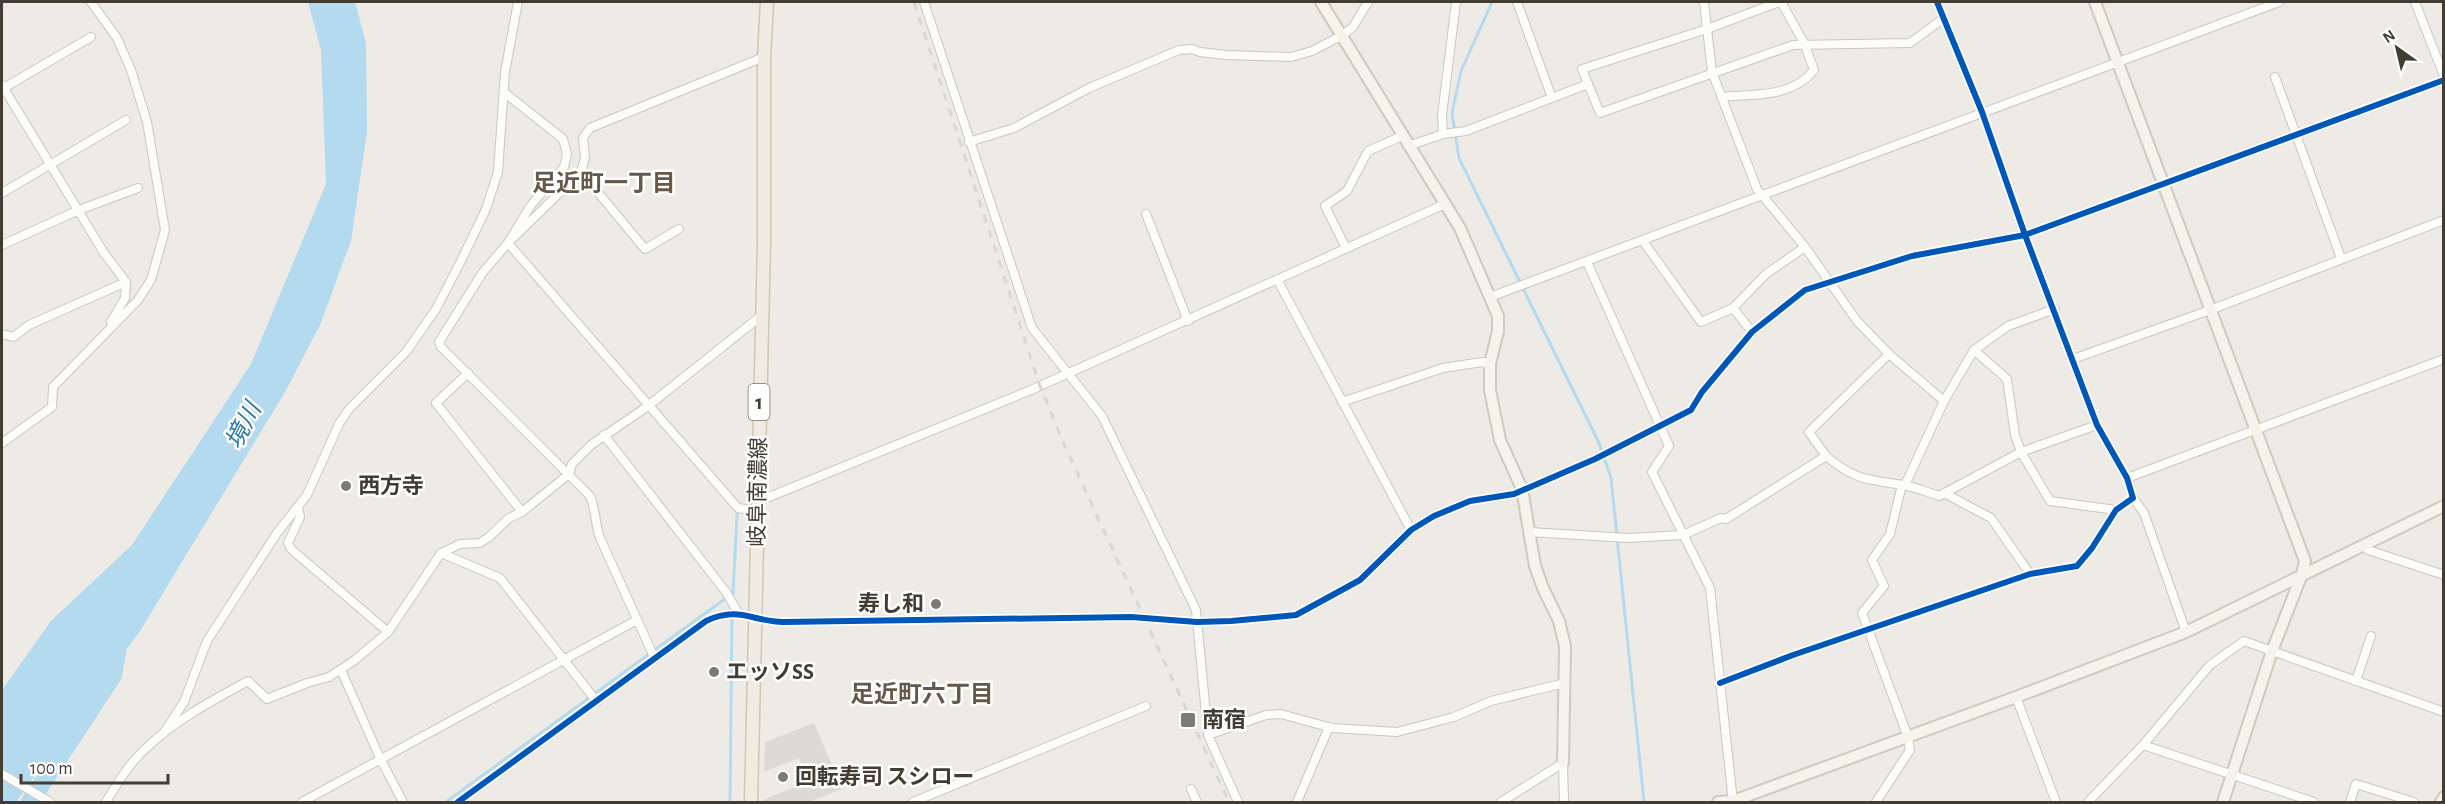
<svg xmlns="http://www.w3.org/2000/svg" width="2445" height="804" font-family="'Alegreya Sans','Noto Sans JP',sans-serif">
  <rect width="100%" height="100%" fill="#eeebe6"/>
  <path fill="#dddad6" d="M814,723L842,789L809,802H763V800L809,781L799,758L764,772L765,742Z"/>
  <path fill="#b3daee" d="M308,2H355L366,43L367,132L351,241L320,325L285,392L140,631L16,802H2V690L51,621L132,545L251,364L326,184L321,50Z"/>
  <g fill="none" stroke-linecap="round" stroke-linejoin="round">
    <g stroke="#b3daee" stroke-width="3">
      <path d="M1492,2L1461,71L1452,113L1459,158L1599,443L1611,478L1644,802"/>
      <path d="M733,594L737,514"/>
      <path d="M446,802L733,593"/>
      <path d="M730,802L732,615"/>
    </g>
    <path stroke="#b3daee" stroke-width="18" d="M30,802L113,675L118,647L116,642"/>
    <g stroke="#cac7c2" stroke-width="10">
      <g id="street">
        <path d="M924,2L1032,328L1102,416L1196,610L1208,735L1238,802"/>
        <path d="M1517,2L1552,98"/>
        <path d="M1704,2L1712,72L1757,189L1805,247L1857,321L1889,354L1944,401"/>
        <path d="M2415,2L2444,76"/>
        <path d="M2275,77L2341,258"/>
        <path d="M1588,84L1600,113L1793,45L1910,43L1944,18"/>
        <path d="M2,85L104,253L126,282L125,298L111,322"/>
        <path d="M2,89L91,37"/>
        <path d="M505,93L563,139L567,154L564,167L531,205L508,243L738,508L757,511"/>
        <path d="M1721,97C1754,94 1792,98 1814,70L1804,43L1781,2"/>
        <path d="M1443,134L1442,115L1456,2"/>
        <path d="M969,142L1014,128L1089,88L1179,50L1192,49L1200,52L1226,55L1291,57L1312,51L1341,36L1353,27L1368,2"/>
        <path d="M1408,146L1443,134L1466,131L1588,84L1582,69L1707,29L1779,2"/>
        <path d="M581,172L645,249L679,229"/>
        <path d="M2,193L126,120"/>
        <path d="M1146,214L1188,321"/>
        <path d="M1643,241L1701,322L1733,308L1766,274L1805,247"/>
        <path d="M2,245L79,210L138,188"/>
        <path d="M1346,248L1325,206L1347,191L1368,151L1402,136"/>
        <path d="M1587,262L1669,446L1652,472L1710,588L1733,802"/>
        <path d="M1278,281L1411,530"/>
        <path d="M1490,297L2279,2"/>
        <path d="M1733,308L1752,332"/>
        <path d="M2,334L13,337L29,325L126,282"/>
        <path d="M1974,350L2007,379L2015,435L2021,452L2050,501L2116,510"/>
        <path d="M2073,359L2210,310L2444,220"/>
        <path d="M468,373L436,403L522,512"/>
        <path d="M1342,402L1443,368L1482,362L1490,364"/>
        <path d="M604,435L726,592L738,613"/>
        <path d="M2,443L52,407L53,387L138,300L151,280L165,230L147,122L131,70L117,38L91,2"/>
        <path d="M1826,456C1856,481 1867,479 1903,485C1915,487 1927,492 1939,496L2021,452L2097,425"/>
        <path d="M2127,478L2444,359"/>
        <path d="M1905,485L1944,401L1974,350L2008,326L2055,309"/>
        <path d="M1944,493L1991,518L2030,574"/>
        <path d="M758,497H769L1031,390L1445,204"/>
        <path d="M2133,498L2144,513L2186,632"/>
        <path d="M298,507L300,517L288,543L291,549L388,632"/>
        <path d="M1529,532L1628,538L1683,535L1721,518L1726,519L1826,456L1809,432L1889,354"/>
        <path d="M2364,545L2368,550L2444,575"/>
        <path d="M441,553L500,578L597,702"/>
        <path d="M655,659L600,538C595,524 596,510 590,496L441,347L439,342L483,272L508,243L581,172L585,158L583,138L590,128L764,57"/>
        <path d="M341,670L380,758L403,802"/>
        <path d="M2356,681L2371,636"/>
        <path d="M1720,683L1793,655L2030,574L2077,566L2092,548L2116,510L2133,498L2127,478L2097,425L2025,235L1982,112L1937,2"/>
        <path d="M2016,697L2056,802"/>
        <path d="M165,731L184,702L207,641L277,533L307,495L339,424L349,409L406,352L436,309L461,261L486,209L498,172L505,72L518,2"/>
        <path d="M1208,735L1266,715L1281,714L1332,728L1397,732L1454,717L1491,701L1565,683"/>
        <path d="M2143,745L2314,802"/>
        <path d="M2,774L50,802"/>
        <path d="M1191,789L1197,802"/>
        <path d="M106,802C117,784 128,765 144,750C174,721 211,701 248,681L267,699L307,683L329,677L355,660L388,632L441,553L460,544L480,543L489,537L509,518L522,512L569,474L572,464L591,445L648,406L761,316"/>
        <path d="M302,802L637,620"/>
        <path d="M458,802L706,621C739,606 751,621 783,622L1131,617L1197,622L1231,621L1296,615L1360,580L1411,530L1434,516L1470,501L1514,494L1595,459L1691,410L1702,392L1752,332L1805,290L1912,256L2025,235L2444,80"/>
        <path d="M913,802L1146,706"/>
        <path d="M1297,802L1329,727"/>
        <path d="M1501,802L1563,763L1564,802"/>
        <path d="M1876,802L1910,750L1908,737L1862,613L1884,586L1872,560L1890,534L1902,485"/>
        <path d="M2088,802L2143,745L2210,665L2244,641L2444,712"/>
        <path d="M2350,802L2356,784L2414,802"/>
      </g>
    </g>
    <g stroke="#cfcabe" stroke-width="14">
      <g id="secondary">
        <path d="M1321,2L1460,228L1498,316V331L1490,364V390L1500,440L1522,489L1535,566L1543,588L1559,621L1565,646L1563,763"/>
        <path d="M2095,2L2305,561L2302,574L2272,651L2223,802"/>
        <path d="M1718,802L1733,801L2016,697L2186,632L2444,506"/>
        <path d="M2441,802L2444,797"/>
      </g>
    </g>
    <g stroke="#d1c6b2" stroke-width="15">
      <path id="primary" d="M751,802L764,242V57L767,2"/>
    </g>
    <use href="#street" stroke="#fcfcfb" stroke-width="8"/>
    <use href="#secondary" stroke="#f6f3ec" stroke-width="10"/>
    <use href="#primary" stroke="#f0ebe2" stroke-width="12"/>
    <path stroke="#d8d7d7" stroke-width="3" stroke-dasharray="8 8" stroke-linecap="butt" d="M914,2L1040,386L1064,444L1229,802"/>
    <g stroke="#fff" stroke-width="10">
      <g id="cycleway">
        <path d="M1720,683L1793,655L2030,574L2077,566L2092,548L2116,510L2133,498L2127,478L2097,425L2025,235L1982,112L1937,2"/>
        <path d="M458,802L706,621C739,606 751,621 783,622L1131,617L1197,622L1231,621L1296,615L1360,580L1411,530L1434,516L1470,501L1514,494L1595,459L1691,410L1702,392L1752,332L1805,290L1912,256L2025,235L2444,80"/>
      </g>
    </g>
    <use href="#cycleway" stroke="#0057b8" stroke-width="6"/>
  </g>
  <g fill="#7f7971" stroke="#fff" stroke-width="2">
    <circle cx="346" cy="486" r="6"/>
    <circle cx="936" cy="604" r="6"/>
    <circle cx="714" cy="672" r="6"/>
    <rect x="1180" y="712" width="16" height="16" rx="3"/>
    <circle cx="783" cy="777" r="6"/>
  </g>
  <g text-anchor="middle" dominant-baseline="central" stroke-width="5" stroke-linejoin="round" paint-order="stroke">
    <rect fill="#fff" stroke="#7b7670" stroke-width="1.5" x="748.5" y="384" width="21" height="36" rx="4.5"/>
    <g font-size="21" font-weight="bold" fill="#433c32">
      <text x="759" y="402">1</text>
    </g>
    <g font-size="22" font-weight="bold" fill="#433c32" stroke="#fff" text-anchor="start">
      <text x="358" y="486">西方寺</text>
      <text x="924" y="604" text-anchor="end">寿し和</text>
      <text x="726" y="672">エッソSS</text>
      <text x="1202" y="720">南宿</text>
      <text x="795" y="777">回転寿司 スシロー</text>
    </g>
    <g font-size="22" fill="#433c32" stroke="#fff">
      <text transform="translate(758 492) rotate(-89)">岐阜南濃線</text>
    </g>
    <g font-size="24" font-weight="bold" fill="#665949" stroke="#fff">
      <text x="604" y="184">足近町一丁目</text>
      <text x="922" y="695">足近町六丁目</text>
    </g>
    <g font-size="24" font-style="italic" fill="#277aaa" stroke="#fff">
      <text transform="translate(244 426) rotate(-63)">境川</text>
    </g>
  </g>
  <rect width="2445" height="804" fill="none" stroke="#433c32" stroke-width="6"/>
  <g transform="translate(2397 48) rotate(326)" stroke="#ffffff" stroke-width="4.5" paint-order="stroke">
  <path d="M0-4.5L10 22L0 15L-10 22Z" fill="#433c32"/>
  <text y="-9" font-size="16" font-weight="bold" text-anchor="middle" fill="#433c32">N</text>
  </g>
  <path d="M21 774v9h147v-9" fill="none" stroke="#433c32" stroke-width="3"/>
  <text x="30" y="774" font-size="18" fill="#433c32" stroke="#ffffff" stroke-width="4.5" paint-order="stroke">100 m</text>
</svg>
